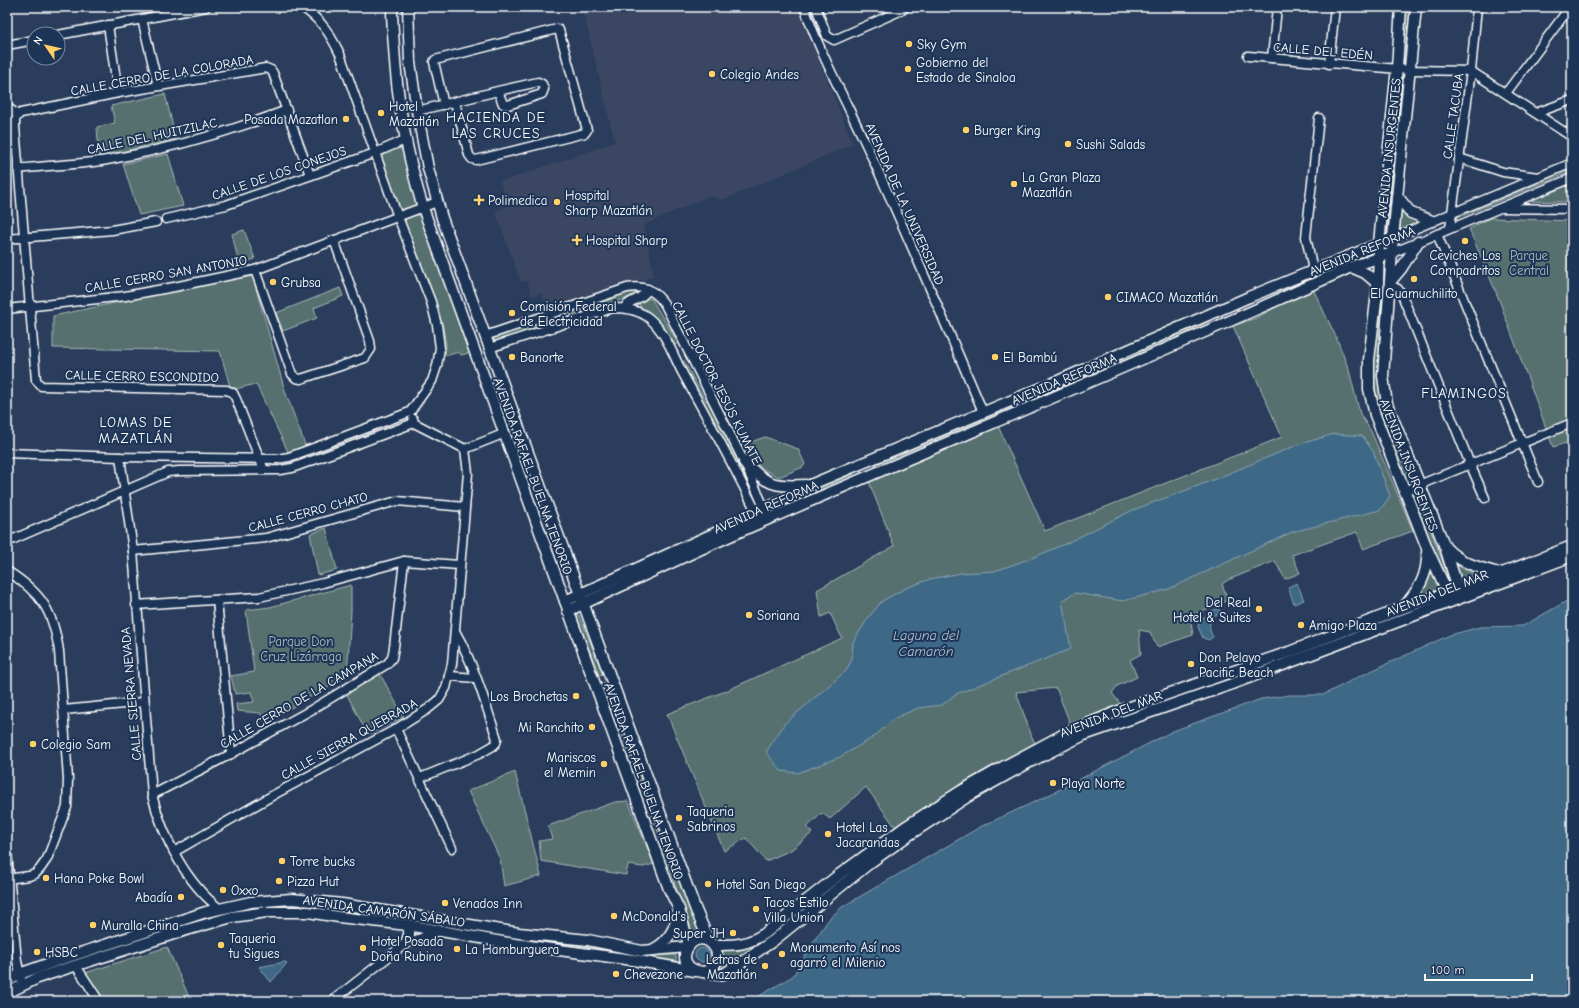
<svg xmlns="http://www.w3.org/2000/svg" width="1579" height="1008" font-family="'Comic Neue',sans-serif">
  <rect width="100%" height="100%" fill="#2a3d5c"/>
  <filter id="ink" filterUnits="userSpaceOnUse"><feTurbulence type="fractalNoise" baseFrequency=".025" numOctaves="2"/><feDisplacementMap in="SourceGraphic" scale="8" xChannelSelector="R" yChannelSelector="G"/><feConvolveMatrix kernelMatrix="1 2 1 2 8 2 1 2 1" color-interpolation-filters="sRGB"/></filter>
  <g filter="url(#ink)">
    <path fill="#3a4662" d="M582,7H797L853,144L723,200L709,196L644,225L654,276L550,314L542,293L532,296L527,281L521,282L495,211L508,206L500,182L615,142Z"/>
    <g fill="#54706e" stroke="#aab8b6">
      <path d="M1403,7H1410L1405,61L1404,64H1400Z"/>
      <path d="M1401,73L1404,74V77L1390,234L1387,230L1390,192L1387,188Z"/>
      <path d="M165,94L176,139L99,157L97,127L115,123L111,106Z"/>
      <path d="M399,148L403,149L417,202L414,206L401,210L396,207L380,157L384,152Z"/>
      <path d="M168,154L183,206L139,215L123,164Z"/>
      <path d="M1572,165V171L1455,219L1454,213Z"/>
      <path d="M1572,184V202L1526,201Z"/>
      <path d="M1404,211L1418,223L1400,231L1401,213Z"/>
      <path d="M418,214L420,216L469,353L461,355L459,352L445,356L446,344L443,327L404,225L406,218Z"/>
      <path d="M1490,218L1572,221V441L1553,447L1498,297L1469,229Z"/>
      <path d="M244,230L255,259L239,264L232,234Z"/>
      <path d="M1387,254L1378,359L1382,396L1411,475L1403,477L1376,399L1373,362L1381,255Z"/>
      <path d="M252,274L285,391L307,450L290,456L256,384L231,390L220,351L53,348V316Z"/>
      <path d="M340,288L343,296L314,308L317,318L283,331L276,313Z"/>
      <path d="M1314,291L1337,339L1349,370L1360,414L1371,431L1413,531L1363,549L1357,532L1292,555L1300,573L1285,579L1275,561L1228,580L1222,584L1228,600L1190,616L1193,635L1157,647L1150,632L1139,630L1141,654L1130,660L1137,677L1117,686L1112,693L1123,707L1072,728L1056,688L1016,692L1032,737L1036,745L896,828L866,787L830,819L822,813L807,827L812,833L791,850L766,861L746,838L724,851L667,714L728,690L842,638L830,613L821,617L817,590L894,546L869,482L998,426L1045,531L1282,437L1233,326L1256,318L1304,292Z"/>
      <path d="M629,292H635L638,294L573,317L570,314L601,304L604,301Z"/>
      <path d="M651,298L678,343L675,345L670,344L653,318L640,306L638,302Z"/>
      <path d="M1218,315L1220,316L1189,331L1185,335L1057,392L1055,388Z"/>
      <path d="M553,316L556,319L531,329L529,331L496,342L492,338L494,337Z"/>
      <path d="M684,361L705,400L713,405L757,498L756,501L754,500L681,362Z"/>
      <path d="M1046,389L1047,393L873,466L872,464Z"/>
      <path d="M765,437L798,449L805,464L803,467L779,477C756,466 754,464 741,442L744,440L748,443Z"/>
      <path d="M850,474H854L814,492V494L777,510L776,508V506Z"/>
      <path d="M1412,492L1416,493L1451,583L1446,584L1410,496Z"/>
      <path d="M326,528L337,570L318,575L310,534Z"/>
      <path d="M1452,563L1478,576L1477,578L1457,584Z"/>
      <path d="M1431,570L1441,590L1418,598L1416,597L1428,571Z"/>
      <path d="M351,585V611L347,677L265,722L260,713L237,711L236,704L254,702L251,692L235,694L231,676L254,672L246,610L270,607Z"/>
      <path d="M576,615H579L603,674L599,675Z"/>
      <path d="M380,674L404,717L368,735L346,693Z"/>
      <path d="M603,683H606L703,937L690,941C670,853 634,768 603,683Z"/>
      <path d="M515,772L541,876L504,886L500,859L468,791Z"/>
      <path d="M628,801L654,864L643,867L628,865L626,875L541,861L539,841L552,839L548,826L615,802Z"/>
      <path d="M809,902H815L778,933L724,970L715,973L720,961L722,950H733Z"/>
      <path d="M463,927L644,955H676V961L461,930Z"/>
      <path d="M167,947L189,997L181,1001H147L145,999L139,1001H104L85,973Z"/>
    </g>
    <g fill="#3e6886" stroke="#8ba4b6">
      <path d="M1334,434L1362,436L1373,451L1390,496L1380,510L1292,532L1169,589L1123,601L1075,593L1062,601L1071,649L956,694L942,705L918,708L895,718L874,737L840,757L798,773L781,771L766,752L785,723L846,671L852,659L853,642L868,618L882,601L904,589L930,579L961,573L995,571L1032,558L1067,543L1133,510L1203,484L1300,444Z"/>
      <path d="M1297,583L1304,600L1294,604L1288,587Z"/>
      <path d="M1572,598V1001H756V998L793,976L813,942L829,919L842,907L980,827L1045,797L1173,731L1261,699L1290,695H1323L1358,677L1450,635L1480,627L1523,626Z"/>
      <path d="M1217,609L1221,611V612L1211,618C1209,626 1209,630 1213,637L1209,640L1203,638L1198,627L1200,616L1205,618L1209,612Z"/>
      <circle cx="702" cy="955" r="7"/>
      <path d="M285,962L287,963L271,982L259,967Z"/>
    </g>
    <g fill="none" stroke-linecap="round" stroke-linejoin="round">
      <g stroke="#fff" stroke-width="11">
        <g id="minor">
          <path d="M302,7C322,21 329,32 340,54L398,217L431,302L437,325L440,348L437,366L432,381L410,412"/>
          <path d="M804,7C822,58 848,105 870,153C909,239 946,325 983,412"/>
          <path d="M816,7L827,36L834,40L902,10L905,7"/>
          <path d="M142,19L158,86"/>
          <path d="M108,25L118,93"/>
          <path d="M58,35L206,7"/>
          <path d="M7,45L34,40"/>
          <path d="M1248,56L1410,70L1471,71L1572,137"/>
          <path d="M1272,58L1277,7"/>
          <path d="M1329,64L1335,7"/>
          <path d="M1506,93L1570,7"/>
          <path d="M444,105L434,62L435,60L557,29L559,30L587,130L585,133L476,160L472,159L469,155L455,102"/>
          <path d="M7,107L18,115"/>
          <path d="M417,111L498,91L538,82L542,84L544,89L542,94L508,105L503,104L498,91"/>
          <path d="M1536,113L1572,100"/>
          <path d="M18,115L15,120V127L36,380L41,386L227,390L233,393L236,399L264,470"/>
          <path d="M18,115L21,113L118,93L266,68L271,70L273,73L310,175"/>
          <path d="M1459,158L1503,172L1538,177"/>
          <path d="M19,169C48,165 78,165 107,160C169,149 229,132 287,110"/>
          <path d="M1503,208L1572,209"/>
          <path d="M166,219L226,205L375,153L405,140"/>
          <path d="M1450,228L1471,71L1477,7"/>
          <path d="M1437,234L1538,482"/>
          <path d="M1393,238L1572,163"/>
          <path d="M7,239L112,230L156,222"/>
          <path d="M1392,253L1572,178"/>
          <path d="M255,270L292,374L296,378L301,379L365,358L371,349L370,341L334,240"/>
          <path d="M1313,270L1306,237L1319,118"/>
          <path d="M1390,285L1398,289L1402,295L1470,464L1485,498"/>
          <path d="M624,308C630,299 643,300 648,289"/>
          <path d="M7,309L125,296L174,287L255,270L437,202"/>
          <path d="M485,336L627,288C644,285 655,290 665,305L744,462L767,514"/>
          <path d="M489,348L613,308C626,308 640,310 650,319C666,333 674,357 683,374C709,421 736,469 759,518"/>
          <path d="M413,419L414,423L465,449L503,434"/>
          <path d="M7,453L120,457L277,459L289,457L308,450L410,412"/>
          <path d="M120,457L133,551L152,795C163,837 185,882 220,909"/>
          <path d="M1404,491L1572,423"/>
          <path d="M7,542L168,472L179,471L280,470L292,468L414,423"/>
          <path d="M133,551L266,538L397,501L465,507"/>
          <path d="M7,571C42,593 53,611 59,651L68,779L67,807L47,859L40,869L35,874L29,876L7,879"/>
          <path d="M217,600L231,754"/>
          <path d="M136,605L259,597L323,583L404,561L459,565"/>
          <path d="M449,676L476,678"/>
          <path d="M64,710L144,702"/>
          <path d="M396,729L452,848"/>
          <path d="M420,778L479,754L493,746L496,743L497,739C485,702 474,664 455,631"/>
          <path d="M152,795L231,754L311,710L387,664L392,658L394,647L404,561"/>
          <path d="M7,852L17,961L21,979"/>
          <path d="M174,852L277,793L396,729L428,709L439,700L446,688L452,664L468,473L465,449"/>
          <path d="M76,966L99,1001"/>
          <path d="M332,1001L405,944L442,930"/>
        </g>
      </g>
      <g stroke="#fff" stroke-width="13">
        <g id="major">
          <path d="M392,7C392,20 393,34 394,47C397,102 407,155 423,208L669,889L679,909L689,945"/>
          <path d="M408,7L410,62L417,111L428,168L442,218L695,908L709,941"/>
          <path d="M1401,7L1397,68L1379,243L1378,284L1369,360V389L1375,415L1427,548L1450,598"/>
          <path d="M1416,7L1393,238L1383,376L1387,404L1445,547L1460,595"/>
          <path d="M1398,197L1411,213L1432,221"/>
          <path d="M1351,267L1365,273L1378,284"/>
          <path d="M1390,282L1401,269L1418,242"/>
          <path d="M744,462C769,485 772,487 806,485"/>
          <path d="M1446,548C1460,563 1480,568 1499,573"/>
          <path d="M565,601L757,514L810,485L1051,384L1249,297L1393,238"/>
          <path d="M1403,608C1418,590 1428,577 1427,552"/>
          <path d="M568,611C636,579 703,547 771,518C965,434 1160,354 1351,267L1392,253"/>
          <path d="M405,944C409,937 411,932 407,925"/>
          <path d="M714,945C736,945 744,946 764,934L840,874L905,827L961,791L1001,768L1068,732L1116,712L1289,652L1403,608L1463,588L1572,546"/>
          <path d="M654,949C669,941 676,928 678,911"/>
          <path d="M704,972C715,968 719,961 716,950C698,918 664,967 703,972C711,973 716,977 724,974L773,941L871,862L909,835L967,797L1030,762L1084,735L1235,683L1572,556"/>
          <path d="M7,981L25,972L56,961L206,912L251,902L292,899L342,904L519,933L588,940L642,951L687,947"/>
          <path d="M7,993L40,977L183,931L232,917L267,912H308L339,917L407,925L515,944L633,960L695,971"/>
        </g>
      </g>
      <use href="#minor" stroke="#1d3557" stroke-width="8"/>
      <use href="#major" stroke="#1d3557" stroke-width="10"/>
    </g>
  </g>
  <g fill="#ffd166" stroke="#1d3557" stroke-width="1.5">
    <circle cx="909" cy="44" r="4"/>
    <circle cx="908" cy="69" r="4"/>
    <circle cx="712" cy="74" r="4"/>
    <circle cx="381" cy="113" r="4"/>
    <circle cx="346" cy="119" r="4"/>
    <circle cx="966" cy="130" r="4"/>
    <circle cx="1068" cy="144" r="4"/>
    <circle cx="1014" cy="184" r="4"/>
    <path d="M477 194h4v4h4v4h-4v4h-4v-4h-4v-4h4z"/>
    <circle cx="557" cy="202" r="4"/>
    <path d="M575 234h4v4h4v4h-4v4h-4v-4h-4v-4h4z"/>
    <circle cx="1465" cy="241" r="4"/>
    <circle cx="1414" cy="279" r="4"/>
    <circle cx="273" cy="282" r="4"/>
    <circle cx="1108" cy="297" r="4"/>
    <circle cx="512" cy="313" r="4"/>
    <circle cx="512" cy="357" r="4"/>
    <circle cx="995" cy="357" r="4"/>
    <circle cx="1259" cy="609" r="4"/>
    <circle cx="749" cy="615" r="4"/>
    <circle cx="1301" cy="625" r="4"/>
    <circle cx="1191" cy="664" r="4"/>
    <circle cx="576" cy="696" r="4"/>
    <circle cx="592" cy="727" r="4"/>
    <circle cx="33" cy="744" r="4"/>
    <circle cx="604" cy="764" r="4"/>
    <circle cx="1053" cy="783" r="4"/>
    <circle cx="679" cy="818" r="4"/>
    <circle cx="828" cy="834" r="4"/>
    <circle cx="282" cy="861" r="4"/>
    <circle cx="46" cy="878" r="4"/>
    <circle cx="279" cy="881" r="4"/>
    <circle cx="708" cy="884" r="4"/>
    <circle cx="223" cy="890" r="4"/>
    <circle cx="181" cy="897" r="4"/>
    <circle cx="445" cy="903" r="4"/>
    <circle cx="756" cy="909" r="4"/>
    <circle cx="614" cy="916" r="4"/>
    <circle cx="93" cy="925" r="4"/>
    <circle cx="733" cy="933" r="4"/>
    <circle cx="221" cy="945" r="4"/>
    <circle cx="363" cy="948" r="4"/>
    <circle cx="457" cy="949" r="4"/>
    <circle cx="37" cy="952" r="4"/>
    <circle cx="782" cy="954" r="4"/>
    <circle cx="765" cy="966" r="4"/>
    <circle cx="616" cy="974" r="4"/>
  </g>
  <g text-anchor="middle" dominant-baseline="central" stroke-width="4" stroke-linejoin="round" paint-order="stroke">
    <g font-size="13" fill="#fff" stroke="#1d3557" text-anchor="start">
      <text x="917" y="44">Sky Gym</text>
      <text x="916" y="62">Gobierno del<tspan x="916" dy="15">Estado de Sinaloa</tspan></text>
      <text x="720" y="74">Colegio Andes</text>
      <text x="389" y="106">Hotel<tspan x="389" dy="15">Mazatlán</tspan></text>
      <text x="338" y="119" text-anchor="end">Posada Mazatlan</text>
      <text x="974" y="130">Burger King</text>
      <text x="1076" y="144">Sushi Salads</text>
      <text x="1022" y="177">La Gran Plaza<tspan x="1022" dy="15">Mazatlán</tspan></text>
      <text x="565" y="195">Hospital<tspan x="565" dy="15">Sharp Mazatlán</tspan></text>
      <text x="488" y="200">Polimedica</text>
      <text x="586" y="240">Hospital Sharp</text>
      <text x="1465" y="255" text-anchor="middle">Ceviches Los<tspan x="1465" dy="15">Compadritos</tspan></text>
      <text x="281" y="282">Grubsa</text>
      <text x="1414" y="293" text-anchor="middle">El Guamuchilito</text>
      <text x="1116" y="297">CIMACO Mazatlán</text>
      <text x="520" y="306">Comisión Federal<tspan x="520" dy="15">de Electricidad</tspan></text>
      <text x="520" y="357">Banorte</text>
      <text x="1003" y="357">El Bambú</text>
      <text x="1251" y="602" text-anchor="end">Del Real<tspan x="1251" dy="15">Hotel &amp; Suites</tspan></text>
      <text x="757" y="615">Soriana</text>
      <text x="1309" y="625">Amigo Plaza</text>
      <text x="1199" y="657">Don Pelayo<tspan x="1199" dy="15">Pacific Beach</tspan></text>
      <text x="568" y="696" text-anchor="end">Los Brochetas</text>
      <text x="584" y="727" text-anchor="end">Mi Ranchito</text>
      <text x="41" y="744">Colegio Sam</text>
      <text x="596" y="757" text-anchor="end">Mariscos<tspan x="596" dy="15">el Memin</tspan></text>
      <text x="1061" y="783">Playa Norte</text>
      <text x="687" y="811">Taqueria<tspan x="687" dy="15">Sabrinos</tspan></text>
      <text x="836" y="827">Hotel Las<tspan x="836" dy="15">Jacarandas</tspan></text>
      <text x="290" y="861">Torre bucks</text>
      <text x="54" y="878">Hana Poke Bowl</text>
      <text x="287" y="881">Pizza Hut</text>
      <text x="716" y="884">Hotel San Diego</text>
      <text x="231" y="890">Oxxo</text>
      <text x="173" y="897" text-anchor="end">Abadía</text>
      <text x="764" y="902">Tacos Estilo<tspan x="764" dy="15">Villa Union</tspan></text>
      <text x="453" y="903">Venados Inn</text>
      <text x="622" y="916">McDonald's</text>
      <text x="101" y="925">Muralla China</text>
      <text x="725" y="933" text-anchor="end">Super JH</text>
      <text x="229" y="938">Taqueria<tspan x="229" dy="15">tu Sigues</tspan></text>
      <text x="371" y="941">Hotel Posada<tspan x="371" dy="15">Doña Rubino</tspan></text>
      <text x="790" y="947">Monumento Así nos<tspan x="790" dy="15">agarró el Milenio</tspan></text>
      <text x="465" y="949">La Hamburguera</text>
      <text x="45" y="952">HSBC</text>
      <text x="757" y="959" text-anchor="end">Letras de<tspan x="757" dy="15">Mazatlán</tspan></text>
      <text x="624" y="974">Chevezone</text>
    </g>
    <g font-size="13" fill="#fff" stroke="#1d3557">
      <text transform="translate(1323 51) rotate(5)">CALLE DEL EDÉN</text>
      <text transform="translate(162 75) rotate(-10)">CALLE CERRO DE LA COLORADA</text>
      <text transform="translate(1453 116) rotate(-82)">CALLE TACUBA</text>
      <text transform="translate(152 136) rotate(-12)">CALLE DEL HUITZILAC</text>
      <text transform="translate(1389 148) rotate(-84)">AVENIDA INSURGENTES</text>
      <text transform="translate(279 173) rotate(-19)">CALLE DE LOS CONEJOS</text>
      <text transform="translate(905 204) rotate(66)">AVENIDA DE LA UNIVERSIDAD</text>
      <text transform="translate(1362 251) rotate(-22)">AVENIDA REFORMA</text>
      <text transform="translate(166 274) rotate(-10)">CALLE CERRO SAN ANTONIO</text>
      <text transform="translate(142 376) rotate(1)">CALLE CERRO ESCONDIDO</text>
      <text transform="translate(1064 379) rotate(-23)">AVENIDA REFORMA</text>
      <text transform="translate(717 383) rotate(63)">CALLE DOCTOR JESÚS KUMATE</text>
      <text transform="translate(1409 465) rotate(69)">AVENIDA INSURGENTES</text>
      <text transform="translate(533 476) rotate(70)">AVENIDA RAFAEL BUELNA TENORIO</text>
      <text transform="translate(766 507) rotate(-24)">AVENIDA REFORMA</text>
      <text transform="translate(308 512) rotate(-15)">CALLE CERRO CHATO</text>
      <text transform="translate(1437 593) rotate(-21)">AVENIDA DEL MAR</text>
      <text transform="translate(131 694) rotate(-95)">CALLE SIERRA NEVADA</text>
      <text transform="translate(299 700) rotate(-30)">CALLE CERRO DE LA CAMPANA</text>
      <text transform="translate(1111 714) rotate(-21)">AVENIDA DEL MAR</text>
      <text transform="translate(349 739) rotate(-29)">CALLE SIERRA QUEBRADA</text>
      <text transform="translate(644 781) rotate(70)">AVENIDA RAFAEL BUELNA TENORIO</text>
      <text transform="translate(384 911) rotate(8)">AVENIDA CAMARÓN SÁBALO</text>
    </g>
    <g font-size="13" fill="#b2bfbe" stroke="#1d3557">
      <text x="1529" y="255">Parque<tspan x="1529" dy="15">Central</tspan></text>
      <text x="301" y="641">Parque Don<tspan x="301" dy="15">Cruz Lizárraga</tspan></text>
    </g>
    <g font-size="14" letter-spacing="1" fill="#fff" stroke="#1d3557">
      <text x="496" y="117">HACIENDA DE<tspan x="496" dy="16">LAS CRUCES</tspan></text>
      <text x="1464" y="393">FLAMINGOS</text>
      <text x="136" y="422">LOMAS DE<tspan x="136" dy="16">MAZATLÁN</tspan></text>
    </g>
    <g font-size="14" font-style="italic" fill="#b2c3cf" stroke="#1d3557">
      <text x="926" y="635">Laguna del<tspan x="926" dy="16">Camarón</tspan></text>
    </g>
  </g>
  <rect width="1579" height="1008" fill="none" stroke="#1d3557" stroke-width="24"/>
  <rect x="12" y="12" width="1555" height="984" fill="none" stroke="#fff" stroke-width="1.5" filter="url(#ink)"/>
  <g transform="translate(46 46) rotate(304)"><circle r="19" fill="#1d3557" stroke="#77869a"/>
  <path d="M0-3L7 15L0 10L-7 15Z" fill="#ffd166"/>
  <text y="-6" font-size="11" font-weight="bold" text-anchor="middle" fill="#ffffff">N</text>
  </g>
  <path d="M1425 974v6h107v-6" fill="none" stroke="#ffffff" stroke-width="2"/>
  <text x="1431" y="974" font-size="12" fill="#ffffff" stroke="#1d3557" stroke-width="3" paint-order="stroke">100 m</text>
</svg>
